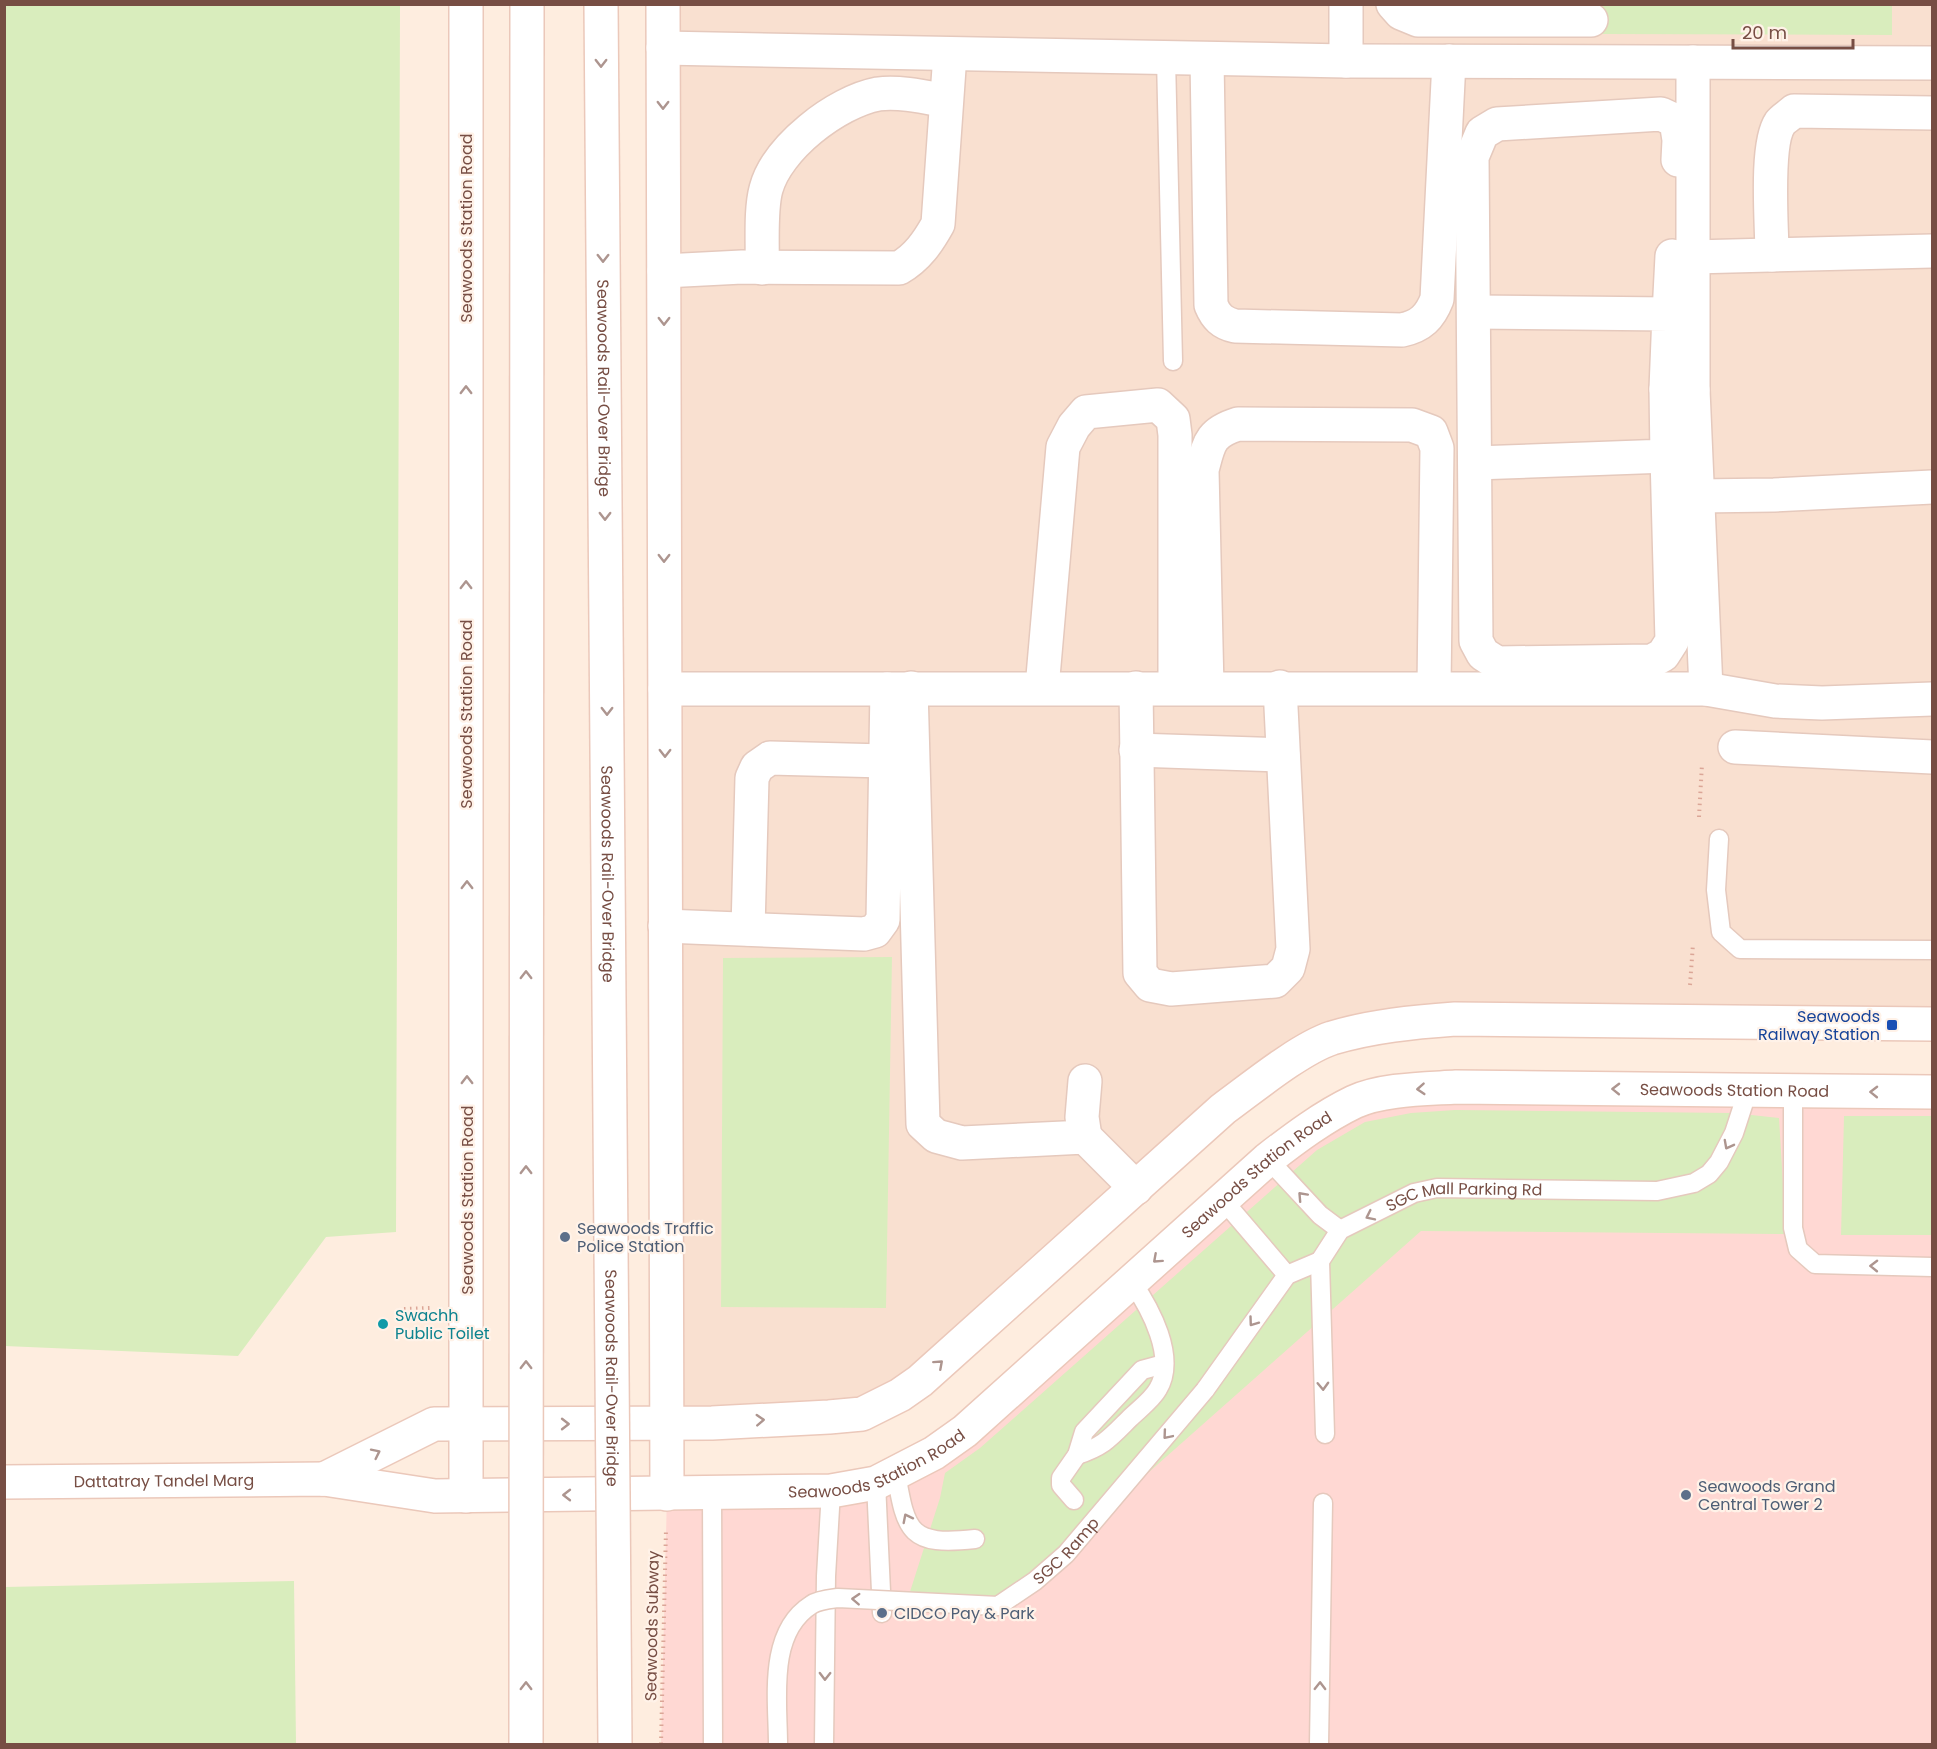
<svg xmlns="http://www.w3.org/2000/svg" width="1937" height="1749" font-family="Poppins,sans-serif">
  <rect width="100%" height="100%" fill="#feeddf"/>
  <path fill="#f9e0d0" d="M663,5H1932V1023L1455,1019L1330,1039L900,1395L667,1423Z"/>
  <path fill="#ffd8d3" d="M1932,1092V1744H661L667,1494L876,1483L1356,1101Z"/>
  <g fill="#d9edbd">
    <path d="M5,4L400,5L396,1232L326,1237L238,1356L5,1346Z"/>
    <path d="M1600,5H1892V35L1600,34Z"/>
    <path d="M892,957L886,1308L721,1307L723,958Z"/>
    <path d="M1455,1110L1733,1113L1779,1118L1786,1234L1421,1231L1008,1597L908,1598L940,1498L945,1473L980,1448L1317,1150L1365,1122L1411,1113Z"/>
    <path d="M1844,1116H1932V1235H1841Z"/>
    <path d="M294,1581L296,1744H5V1587Z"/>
  </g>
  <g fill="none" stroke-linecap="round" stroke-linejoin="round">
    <g stroke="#e5c9bd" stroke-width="21">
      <g id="service">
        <path d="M1166,58L1173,361"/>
        <path d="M1719,839L1716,890L1721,932L1740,949L1932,950"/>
        <path d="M1793,1091V1228L1798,1249L1815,1264L1932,1267"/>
        <path d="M1268,1159L1320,1215L1340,1230"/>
        <path d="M1223,1200L1287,1275"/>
        <path d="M1205,1390L1287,1275L1320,1261"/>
        <path id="s1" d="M1325,1434L1320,1261L1340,1230L1414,1193L1437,1188L1657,1191L1694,1183L1709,1174L1719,1162L1734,1133L1748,1090"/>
        <path d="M1077,1455C1104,1446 1110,1438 1129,1419C1138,1410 1152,1400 1158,1389C1177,1357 1150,1308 1132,1282"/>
        <path d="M896,1473C906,1533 910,1546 975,1539"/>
        <path d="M876,1483L882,1613"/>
        <path d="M712,1494L713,1744"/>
        <path d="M1074,1500L1061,1485V1478L1077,1455L1084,1432L1142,1370L1164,1364"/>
        <path d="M824,1744L826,1576L831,1491"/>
        <path d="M1319,1744L1323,1503"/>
      </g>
    </g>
    <g stroke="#e5c9bd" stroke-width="36">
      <g id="minor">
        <path d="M1393,4L1401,13L1418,20H1591"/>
        <path d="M663,48L1346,61L1932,63"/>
        <path d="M1207,59L1211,305C1216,317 1222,323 1235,326L1402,330C1421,326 1430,317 1437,299L1449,61"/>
        <path d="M1346,61V4"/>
        <path d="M1772,255C1772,226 1765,145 1780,123C1783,119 1790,115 1794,111L1932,113"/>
        <path d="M1693,257L1932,251"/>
        <path d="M762,268C763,245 760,211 766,189C777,148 836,102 878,94C899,91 925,97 946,101"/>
        <path d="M664,271L742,267L899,268C917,258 928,242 938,224L950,54"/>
        <path d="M1474,312L1669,314L1666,389"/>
        <path d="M1669,314L1672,256"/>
        <path d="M1667,456L1672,641L1663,655L1652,661L1497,663L1483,654L1476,641L1472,157L1482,133L1497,124L1661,114L1676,121L1679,140L1678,160"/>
        <path d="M1475,463L1667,456L1666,389L1693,390"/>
        <path d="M1698,496L1774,495L1932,487"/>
        <path d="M911,688L923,1124L936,1136L962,1143L1085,1137L1136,1188"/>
        <path d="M1042,688L1063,447L1074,426L1086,412L1158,405L1173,419L1175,435V687"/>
        <path d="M1136,688L1140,973L1150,985L1171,989L1275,981L1288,968L1293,949L1280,687"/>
        <path d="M1207,688L1202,470C1209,444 1209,433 1238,424L1412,425L1431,432L1437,448L1434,687"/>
        <path d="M665,689H1706L1693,390V62"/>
        <path d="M1706,689L1775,701L1822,703L1932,699"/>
        <path d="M1735,747L1932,757"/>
        <path d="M1136,750L1283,755"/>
        <path d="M665,926L864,934L875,931L883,920L887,689"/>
        <path d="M748,929L752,778L757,767L770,758L885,761"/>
        <path d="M1085,1081L1082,1117L1085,1137"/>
      </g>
    </g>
    <g stroke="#ebc8ba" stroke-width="36">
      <g id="secondary">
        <path d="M466,4V1496"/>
        <path d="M663,4L667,1494"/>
        <path d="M324,1479L434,1424L712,1423L829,1417L862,1414L900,1395L920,1381L1223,1109C1252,1088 1299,1049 1332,1038C1372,1026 1414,1022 1455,1019L1932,1024"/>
        <path id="s2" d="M4,1482L324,1479L435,1496L831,1491L876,1483L934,1453L965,1431L1268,1159C1295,1138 1323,1117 1354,1102C1382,1089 1425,1089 1456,1087L1932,1092"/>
      </g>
    </g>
    <g stroke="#dba697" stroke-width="4" stroke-dasharray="1.5 4.5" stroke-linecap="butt">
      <path d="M1699,817L1702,764"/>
      <path d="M1690,985L1693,944"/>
      <path d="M404,1309L430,1308"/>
      <path d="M661,1744L666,1529"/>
    </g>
    <use href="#service" stroke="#fff" stroke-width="18"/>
    <use href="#minor" stroke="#fff" stroke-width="33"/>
    <use href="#secondary" stroke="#fff" stroke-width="33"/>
    <g stroke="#e5c9bd" stroke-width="21" stroke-linecap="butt">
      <g id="service-bridge">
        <path id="s3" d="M778,1744C778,1701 767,1633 811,1605C818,1600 830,1599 838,1598L998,1606L1035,1581L1066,1554L1205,1390"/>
      </g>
    </g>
    <g stroke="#ebc8ba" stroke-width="36" stroke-linecap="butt">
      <g id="secondary-bridge">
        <path id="s4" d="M601,4L615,1744"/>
        <path d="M526,1744L527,4"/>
      </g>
    </g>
    <use href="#service-bridge" stroke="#fff" stroke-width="18"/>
    <use href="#secondary-bridge" stroke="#fff" stroke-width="33"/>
  </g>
  <defs><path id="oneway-chevron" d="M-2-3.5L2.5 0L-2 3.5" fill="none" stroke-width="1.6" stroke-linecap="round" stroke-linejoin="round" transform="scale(1.5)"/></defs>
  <g stroke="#ad958f">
    <use href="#oneway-chevron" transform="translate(601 63) rotate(90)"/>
    <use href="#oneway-chevron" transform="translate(663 105) rotate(90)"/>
    <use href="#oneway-chevron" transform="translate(603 258) rotate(90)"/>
    <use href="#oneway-chevron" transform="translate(664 321) rotate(90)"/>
    <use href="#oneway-chevron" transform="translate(466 390) rotate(-90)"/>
    <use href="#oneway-chevron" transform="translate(605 516) rotate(90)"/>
    <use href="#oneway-chevron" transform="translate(664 558) rotate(90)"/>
    <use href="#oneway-chevron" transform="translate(466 585) rotate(-90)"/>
    <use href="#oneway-chevron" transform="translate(607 711) rotate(90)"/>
    <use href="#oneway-chevron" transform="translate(665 753) rotate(90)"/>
    <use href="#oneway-chevron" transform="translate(467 885) rotate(-90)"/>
    <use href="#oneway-chevron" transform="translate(526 975) rotate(-90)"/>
    <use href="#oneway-chevron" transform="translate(467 1080) rotate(-90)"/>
    <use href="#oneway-chevron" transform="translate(1421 1089) rotate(176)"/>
    <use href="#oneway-chevron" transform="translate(1616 1089) rotate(-179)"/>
    <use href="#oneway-chevron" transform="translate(1874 1092) rotate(-179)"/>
    <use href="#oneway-chevron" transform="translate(1728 1145) rotate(118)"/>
    <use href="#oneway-chevron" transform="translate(526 1170) rotate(-90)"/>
    <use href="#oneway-chevron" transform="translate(1302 1196) rotate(-133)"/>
    <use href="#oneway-chevron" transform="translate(1370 1216) rotate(154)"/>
    <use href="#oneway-chevron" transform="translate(1157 1259) rotate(138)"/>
    <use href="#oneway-chevron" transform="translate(1874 1266) rotate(-179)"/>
    <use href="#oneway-chevron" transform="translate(1253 1322) rotate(126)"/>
    <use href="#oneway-chevron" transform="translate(939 1364) rotate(-42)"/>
    <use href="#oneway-chevron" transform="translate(526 1365) rotate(-90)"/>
    <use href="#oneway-chevron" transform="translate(1323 1386) rotate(88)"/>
    <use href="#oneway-chevron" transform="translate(760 1420) rotate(-3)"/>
    <use href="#oneway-chevron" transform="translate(565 1424)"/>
    <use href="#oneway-chevron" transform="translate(1167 1435) rotate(130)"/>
    <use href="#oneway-chevron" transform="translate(376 1453) rotate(-26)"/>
    <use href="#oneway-chevron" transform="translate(567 1495) rotate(180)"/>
    <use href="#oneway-chevron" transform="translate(907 1518) rotate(-117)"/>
    <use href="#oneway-chevron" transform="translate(856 1599) rotate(-177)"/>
    <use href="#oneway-chevron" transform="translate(825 1676) rotate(91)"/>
    <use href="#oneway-chevron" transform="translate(526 1686) rotate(-90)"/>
    <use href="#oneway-chevron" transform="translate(1320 1686) rotate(-89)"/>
  </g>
  <rect fill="#1a4fb4" stroke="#fff2e8" stroke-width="2" x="1886" y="1019" width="12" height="12" rx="3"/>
  <g fill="#5c6f8a" stroke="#fff2e8" stroke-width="2">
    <circle cx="565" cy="1237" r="6"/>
    <circle cx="1686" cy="1495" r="6"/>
    <circle cx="882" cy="1613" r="6"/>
  </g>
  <circle fill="#0f9aa8" stroke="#fff2e8" stroke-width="2" cx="383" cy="1324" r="6"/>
  <g text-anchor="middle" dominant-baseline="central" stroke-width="4.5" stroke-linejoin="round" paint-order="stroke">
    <g font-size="16" fill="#774e44" stroke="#fff2e8">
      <text transform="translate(466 228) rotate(-90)">Seawoods Station Road</text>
      <text stroke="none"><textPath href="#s4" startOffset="384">Seawoods Rail-Over Bridge</textPath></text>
      <text transform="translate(466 714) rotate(-90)">Seawoods Station Road</text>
      <text stroke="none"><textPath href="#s4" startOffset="870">Seawoods Rail-Over Bridge</textPath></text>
      <text stroke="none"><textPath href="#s2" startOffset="1870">Seawoods Station Road</textPath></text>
      <text stroke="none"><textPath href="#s2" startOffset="1366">Seawoods Station Road</textPath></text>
      <text transform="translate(467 1200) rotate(-90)">Seawoods Station Road</text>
      <text stroke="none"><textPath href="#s1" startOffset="342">SGC Mall Parking Rd</textPath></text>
      <text stroke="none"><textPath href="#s4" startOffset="1374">Seawoods Rail-Over Bridge</textPath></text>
      <text stroke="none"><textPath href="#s2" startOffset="880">Seawoods Station Road</textPath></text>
      <text stroke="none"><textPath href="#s2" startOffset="160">Dattatray Tandel Marg</textPath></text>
      <text stroke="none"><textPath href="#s3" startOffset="426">SGC Ramp</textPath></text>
      <text transform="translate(652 1626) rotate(-89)">Seawoods Subway</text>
    </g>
    <g font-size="16" fill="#164399" stroke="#fff2e8" text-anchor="end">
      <text x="1880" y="1016">Seawoods<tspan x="1880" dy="18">Railway Station</tspan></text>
    </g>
    <g font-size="16" fill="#4e5e75" stroke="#fff2e8" text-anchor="start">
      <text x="577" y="1228">Seawoods Traffic<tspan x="577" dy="18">Police Station</tspan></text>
      <text x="1698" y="1486">Seawoods Grand<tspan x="1698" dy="18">Central Tower 2</tspan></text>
      <text x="894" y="1613">CIDCO Pay &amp; Park</text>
    </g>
    <g font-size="16" fill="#0d838f" stroke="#fff2e8" text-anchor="start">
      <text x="395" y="1315">Swachh<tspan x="395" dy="18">Public Toilet</tspan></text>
    </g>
  </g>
  <rect width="1937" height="1749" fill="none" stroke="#774e44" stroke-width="12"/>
  <path d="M1733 39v9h120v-9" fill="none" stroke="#774e44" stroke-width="3"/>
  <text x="1742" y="39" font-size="18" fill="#774e44" stroke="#fff2e8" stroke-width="4.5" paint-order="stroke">20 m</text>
</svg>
